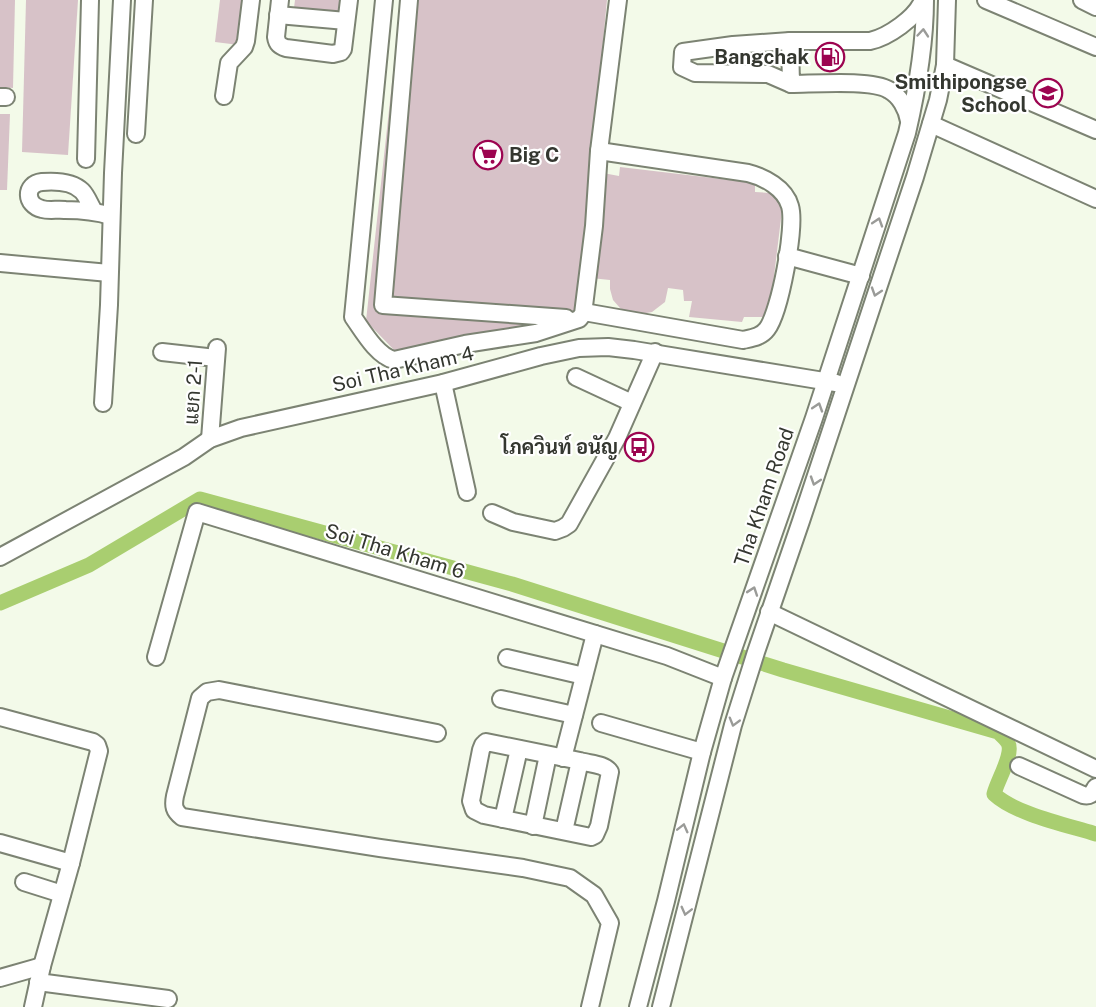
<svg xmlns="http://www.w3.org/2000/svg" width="1096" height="1007" font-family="'Public Sans',Sarabun,sans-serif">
  <rect width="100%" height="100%" fill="#f3fae9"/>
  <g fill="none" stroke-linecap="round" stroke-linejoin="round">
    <path stroke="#a9ce70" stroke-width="15" d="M0,603L89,565L200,499L512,584L783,670L998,732C1001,735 1006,739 1008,743C1014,754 997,781 994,794C1015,814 1067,825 1096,834"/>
  </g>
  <g fill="#d7c2c8">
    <path d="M0,0H15L13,88L0,87Z"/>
    <path d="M26,0H78L68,155L22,152Z"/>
    <path d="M220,0H244L239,45L215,42Z"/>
    <path d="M295,0H344L343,13L294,8Z"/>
    <path d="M401,0H607L577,313L540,309L537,325L397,353L366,321Z"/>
    <path d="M0,114H10L7,190H0Z"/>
    <path d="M620,167L755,183V192L784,194L769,317H744L742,322L689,317L692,301H684L683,290L668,288L665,302L652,312L641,314H630L620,308L613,300L610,289V280L591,278L603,173L619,176Z"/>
  </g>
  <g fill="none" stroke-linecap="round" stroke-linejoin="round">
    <g stroke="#7c8373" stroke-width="20">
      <g id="minor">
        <path d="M280,0L276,37C277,44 280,46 286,48L333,54L341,52L343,49L349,0"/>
        <path d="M384,0L353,317C363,331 377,356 394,360L465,344L536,333L579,319L583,314L594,226L599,151L618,0"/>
        <path d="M409,0L383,305L566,318"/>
        <path d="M986,0L1096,47"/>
        <path d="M1082,0L1096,7"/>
        <path d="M278,15L346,21"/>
        <path d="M790,41L733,45L683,52L682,67L695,73L768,74L791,84"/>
        <path d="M945,65L1096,130"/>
        <path d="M224,96L229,63L244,47L246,41L251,0"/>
        <path d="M0,97H6"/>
        <path d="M909,121C907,109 900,96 889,90C872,79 813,84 791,84L790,41H870C888,37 916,18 923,0"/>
        <path d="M931,124L1096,199"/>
        <path d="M136,134L144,0"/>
        <path d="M86,159L90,0"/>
        <path d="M94,211C90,205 87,196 82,191C72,181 55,181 42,182C24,184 25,205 42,209C49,211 58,209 65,210C82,210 95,211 111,216"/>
        <path d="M787,256L861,276"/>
        <path d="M0,263L109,273"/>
        <path d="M584,312L743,340C752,338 761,337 767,329C780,312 796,226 790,206C785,188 764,177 748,173L599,151"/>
        <path d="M162,352L216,358"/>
        <path d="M576,377L632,403"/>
        <path d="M443,383L467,492"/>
        <path d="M103,403L109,305L113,173L122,0"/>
        <path d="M210,439L217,348"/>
        <path d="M492,513L513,522L555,531L563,528L569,524L617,438L655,352"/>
        <path d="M0,557L184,457L210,439L241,428L443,383L541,356L579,348L608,347L634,350L836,383"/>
        <path d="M769,612L1096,769"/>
        <path d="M156,657L197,512L667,656L723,678"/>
        <path d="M507,658L584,676"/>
        <path d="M501,699L574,715"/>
        <path d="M0,717L93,742L97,745L99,751L71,863L42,966L33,1007"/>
        <path d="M601,723L702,752"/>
        <path d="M437,733L219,690L207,692L200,698L175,796C173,806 174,811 182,817L380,848L523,868L570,878L594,895L610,923L590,1007"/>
        <path d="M563,758L595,634"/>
        <path d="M1019,766L1083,795C1091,797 1092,793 1096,787"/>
        <path d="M503,819L519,749"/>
        <path d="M533,826L548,755"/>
        <path d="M564,831L580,761L486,742L483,745L481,750L471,801L474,810L484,815L591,837L595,835L599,826L610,772C605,764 590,764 580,761"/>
        <path d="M0,843L71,863"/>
        <path d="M24,882L62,894"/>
        <path d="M0,978L42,966"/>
        <path d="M38,982L168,999"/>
        <path d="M638,1007L666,901L702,752L723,678L814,418L907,133C917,90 925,45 925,0"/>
        <path d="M661,1007L733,725L756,652L801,521L879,285L915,177L938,100L945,65L947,0"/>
      </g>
    </g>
    <use href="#minor" stroke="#fff" stroke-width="16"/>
  </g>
  <defs><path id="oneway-chevron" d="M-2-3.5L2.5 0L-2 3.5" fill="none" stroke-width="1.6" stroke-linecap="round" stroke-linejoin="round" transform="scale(1.5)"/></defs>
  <g stroke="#9a9b98">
    <use href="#oneway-chevron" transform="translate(923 33) rotate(-85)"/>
    <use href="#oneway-chevron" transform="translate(878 222) rotate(-72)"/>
    <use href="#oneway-chevron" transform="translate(876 292) rotate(108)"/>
    <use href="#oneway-chevron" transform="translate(818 407) rotate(-72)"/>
    <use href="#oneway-chevron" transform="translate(815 481) rotate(108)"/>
    <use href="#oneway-chevron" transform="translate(753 591) rotate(-71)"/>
    <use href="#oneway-chevron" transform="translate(734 722) rotate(106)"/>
    <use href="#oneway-chevron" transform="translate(683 828) rotate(-76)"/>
    <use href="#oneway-chevron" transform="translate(686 911) rotate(104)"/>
  </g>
  <defs>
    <g id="fuel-ring" transform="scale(1.5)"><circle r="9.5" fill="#fff" stroke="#9c0450" stroke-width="1.5"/><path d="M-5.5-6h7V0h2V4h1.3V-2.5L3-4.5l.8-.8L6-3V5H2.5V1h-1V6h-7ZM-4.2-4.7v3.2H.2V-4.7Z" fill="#9c0450"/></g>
    <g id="school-ring" transform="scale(1.5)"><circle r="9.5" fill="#fff" stroke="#9c0450" stroke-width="1.5"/><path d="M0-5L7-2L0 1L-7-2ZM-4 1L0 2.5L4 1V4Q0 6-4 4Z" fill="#9c0450"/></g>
    <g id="supermarket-ring" transform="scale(1.5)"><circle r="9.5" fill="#fff" stroke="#9c0450" stroke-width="1.5"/><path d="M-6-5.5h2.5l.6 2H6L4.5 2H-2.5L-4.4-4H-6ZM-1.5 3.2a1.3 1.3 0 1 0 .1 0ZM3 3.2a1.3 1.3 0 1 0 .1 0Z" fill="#9c0450"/></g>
    <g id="bus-ring" transform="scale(1.5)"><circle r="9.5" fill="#fff" stroke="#9c0450" stroke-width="1.5"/><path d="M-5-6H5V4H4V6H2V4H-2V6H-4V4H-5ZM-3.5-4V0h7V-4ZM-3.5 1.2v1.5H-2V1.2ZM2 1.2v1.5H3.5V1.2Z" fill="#9c0450"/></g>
  </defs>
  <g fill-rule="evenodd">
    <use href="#fuel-ring" x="830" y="57"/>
    <use href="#school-ring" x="1048" y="93"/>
    <use href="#supermarket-ring" x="488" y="155"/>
    <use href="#bus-ring" x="639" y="447"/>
  </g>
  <g text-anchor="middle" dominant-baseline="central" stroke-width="4.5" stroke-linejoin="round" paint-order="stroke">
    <g font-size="20" font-weight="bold" fill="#343730" stroke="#fff" text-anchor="end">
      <text x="809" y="57">Bangchak</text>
      <text x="1027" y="82">Smithipongse<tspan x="1027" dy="23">School</tspan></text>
      <text x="509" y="155" text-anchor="start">Big C</text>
      <text x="618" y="447">โภควินท์ อนัญ</text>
    </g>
    <g font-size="20" fill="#343730" stroke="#fff">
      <text transform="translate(403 369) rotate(-13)">Soi Tha Kham 4</text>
      <text transform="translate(193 392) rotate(-86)">แยก 2-1</text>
      <text transform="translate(764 497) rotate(-71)">Tha Kham Road</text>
      <text transform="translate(395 551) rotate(17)">Soi Tha Kham 6</text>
    </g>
  </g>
</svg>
